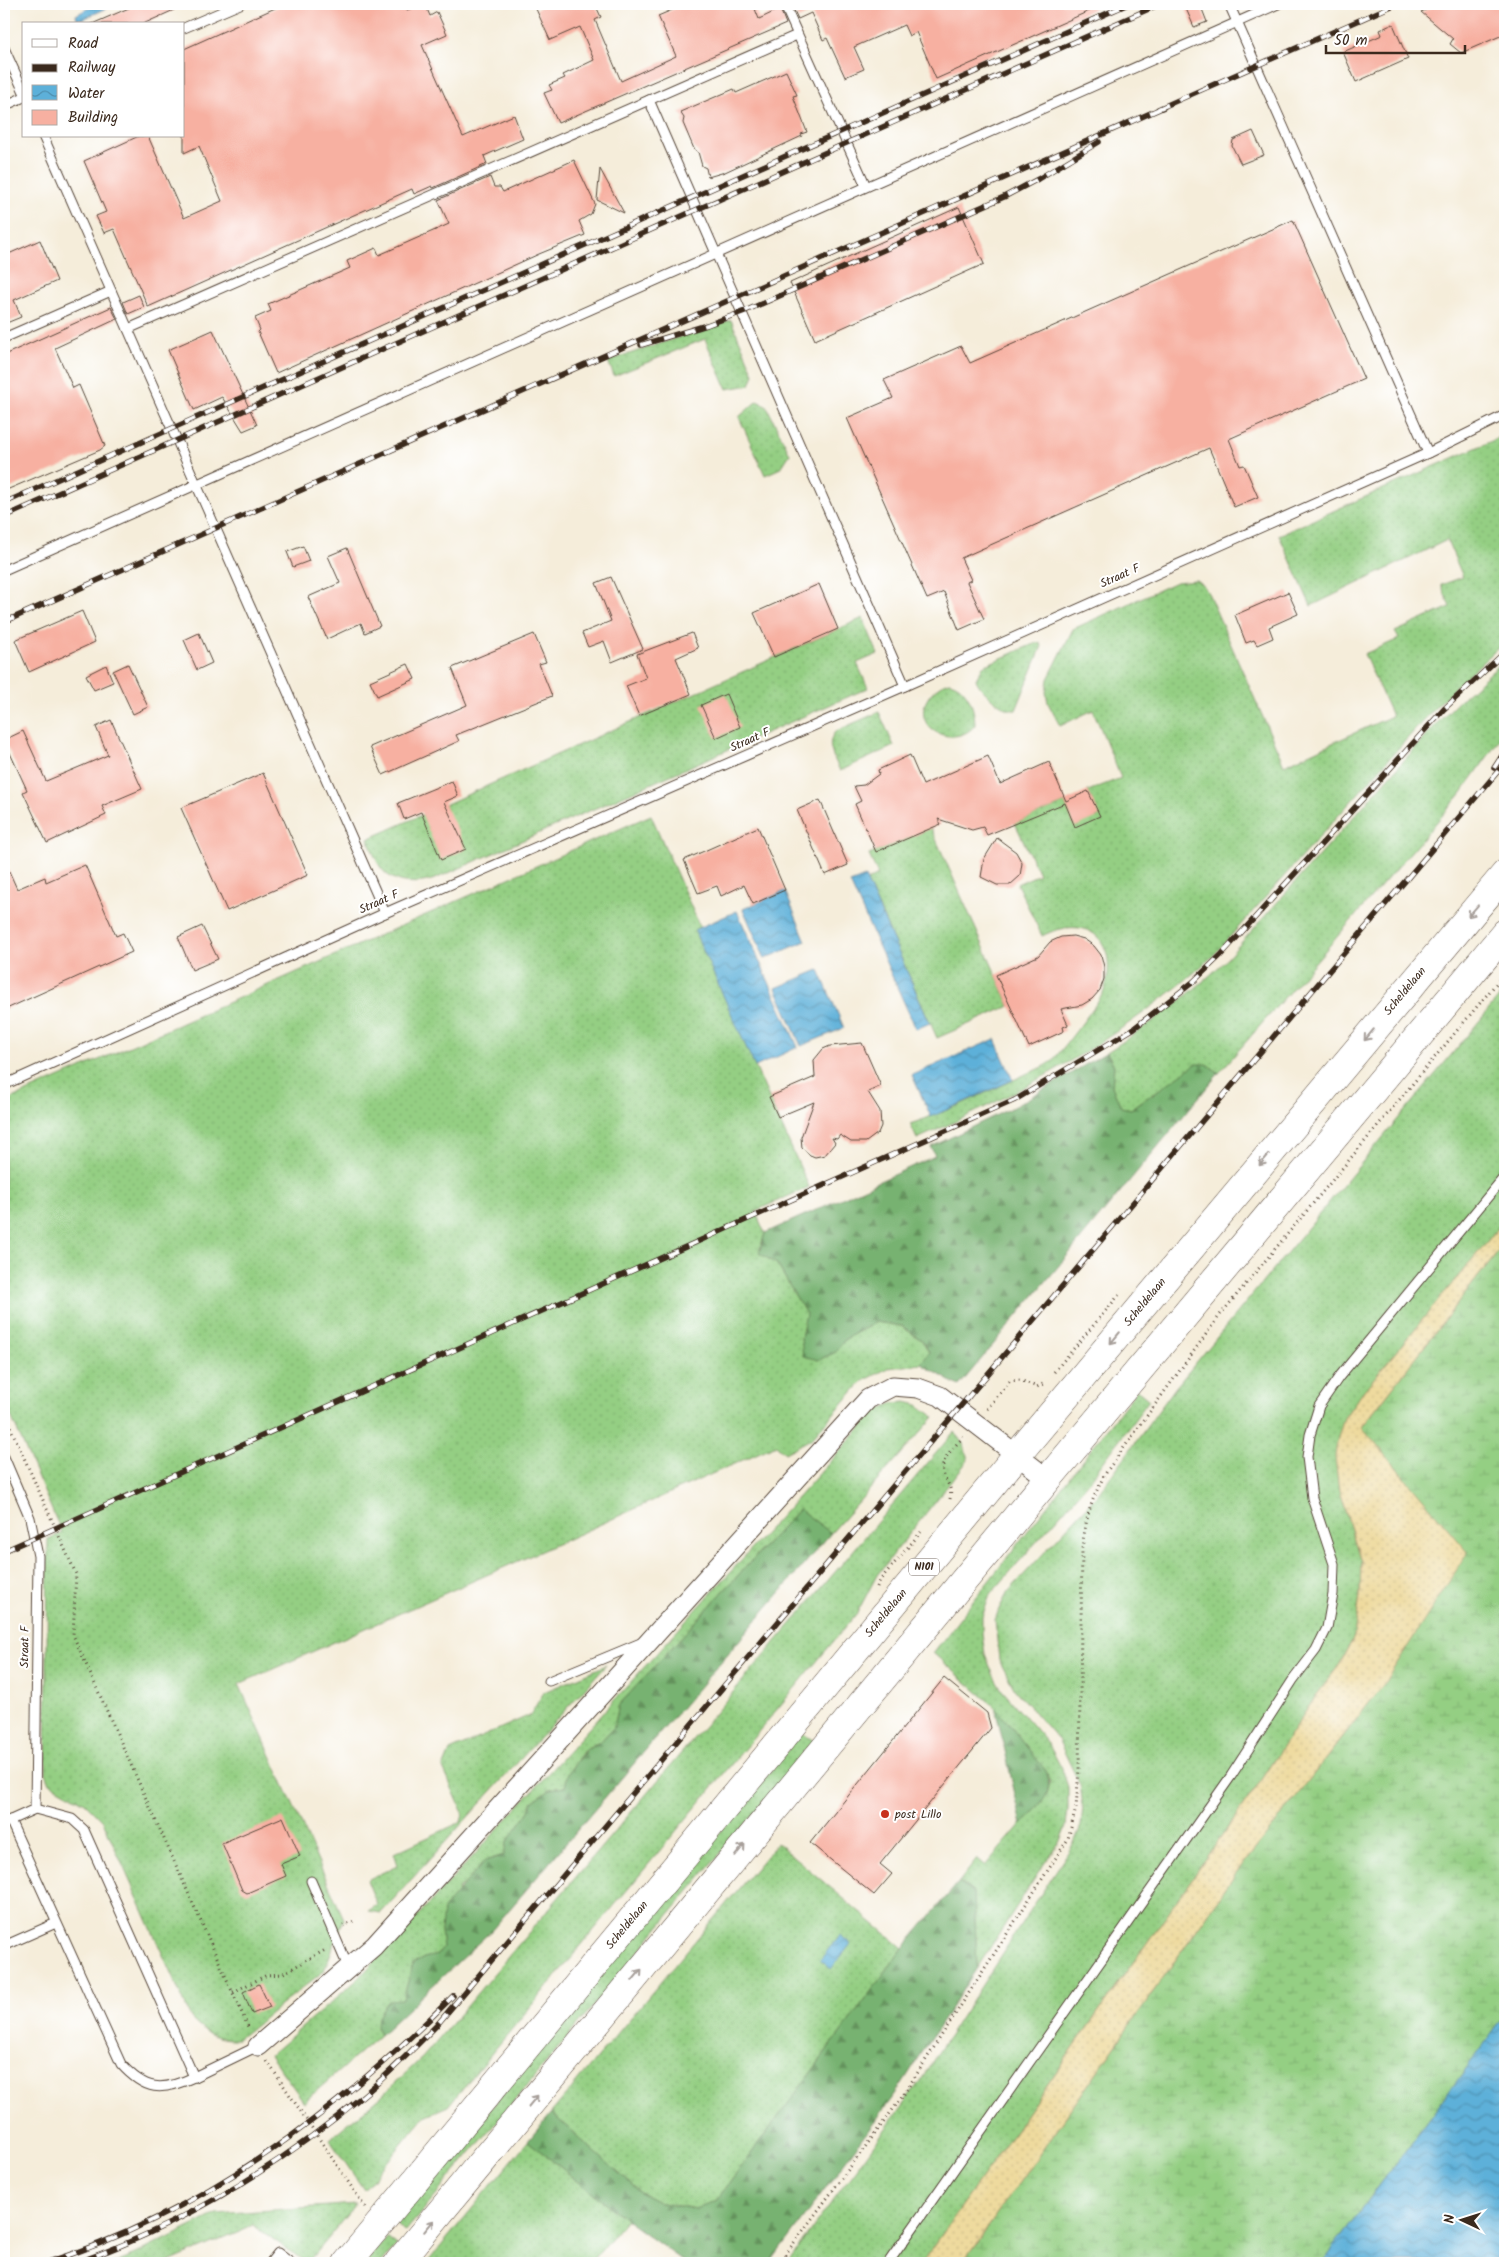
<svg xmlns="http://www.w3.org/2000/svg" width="1509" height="2267" font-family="Kalam,sans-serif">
  <defs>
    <pattern id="grass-dots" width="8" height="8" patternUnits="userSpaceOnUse" patternTransform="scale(1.25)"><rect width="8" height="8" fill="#94cf83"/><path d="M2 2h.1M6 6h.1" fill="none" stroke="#80b271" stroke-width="1.8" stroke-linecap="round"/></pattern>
    <pattern id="forest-firs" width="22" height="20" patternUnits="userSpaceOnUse" patternTransform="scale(1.25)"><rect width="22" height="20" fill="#77b271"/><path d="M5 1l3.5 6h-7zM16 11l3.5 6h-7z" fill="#63915c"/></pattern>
    <pattern id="wetland-marsh" width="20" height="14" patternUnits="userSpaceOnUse" patternTransform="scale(1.25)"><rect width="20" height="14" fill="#94cf83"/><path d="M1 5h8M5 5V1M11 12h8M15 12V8" fill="none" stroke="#80b271"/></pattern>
    <pattern id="sand-dots" width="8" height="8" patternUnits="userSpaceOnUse" patternTransform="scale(1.25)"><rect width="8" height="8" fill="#eeda9e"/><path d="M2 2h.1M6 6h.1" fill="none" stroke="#cdbb88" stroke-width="1.8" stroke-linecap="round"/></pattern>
    <pattern id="water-waves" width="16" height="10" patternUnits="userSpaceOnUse" patternTransform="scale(1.25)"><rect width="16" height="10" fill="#5db0d9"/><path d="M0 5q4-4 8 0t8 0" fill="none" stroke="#4e8faf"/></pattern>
  </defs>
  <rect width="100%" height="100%" fill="#fff"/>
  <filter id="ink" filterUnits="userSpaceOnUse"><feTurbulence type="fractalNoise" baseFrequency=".02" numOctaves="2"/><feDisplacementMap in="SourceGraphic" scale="10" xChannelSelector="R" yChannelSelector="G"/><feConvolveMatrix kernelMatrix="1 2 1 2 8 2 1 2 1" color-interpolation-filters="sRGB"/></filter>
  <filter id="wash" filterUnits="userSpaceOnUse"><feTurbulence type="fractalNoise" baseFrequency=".0096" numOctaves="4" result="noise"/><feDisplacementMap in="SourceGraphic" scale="20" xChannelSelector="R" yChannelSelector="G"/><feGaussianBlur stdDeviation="1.12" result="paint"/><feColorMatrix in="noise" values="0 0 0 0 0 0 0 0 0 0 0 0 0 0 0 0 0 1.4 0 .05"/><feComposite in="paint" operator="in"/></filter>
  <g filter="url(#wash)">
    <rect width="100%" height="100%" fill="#f5edda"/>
    <g fill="url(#grass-dots)" stroke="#687c50">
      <path d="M731,320L754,374L750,385L727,389L705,339L614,376L608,361Z"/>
      <path d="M757,401L766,405L790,454L781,468L765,475L739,417Z"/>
      <path d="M1505,435V642L1456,686L1431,712L1212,957C1125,1036 1024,1092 917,1139L910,1124C949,1111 985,1093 1022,1076C1031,1071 1045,1068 1052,1061C1060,1053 1101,999 1104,991C1120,942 1089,912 1042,936L1017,884L1039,874L1015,823L1065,803L1075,826L1099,816L1088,791L1121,778L1093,710L1060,726L1048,703L1046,692L1048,679L1073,629L1176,582L1196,580L1204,586L1209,595L1284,765L1392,716L1364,654L1399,639L1395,632L1450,607L1441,585L1463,577L1447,540L1311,606L1279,535Z"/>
      <path d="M863,618L878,654L857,663L868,688L435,879C417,885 393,885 381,868C375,860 372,848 368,839Z"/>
      <path d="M1036,643H1040L1042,646L1016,710C1005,712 979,690 976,679L983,666Z"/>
      <path d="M1505,660V732L1461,794L1219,1073L1207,1064L1153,1093L1131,1109L1121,1107L1112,1086L1114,1066L1107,1052C1149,1025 1188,997 1224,962L1440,720L1463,697Z"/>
      <path d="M949,682C967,685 975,708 975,725C964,740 938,740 927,724C916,707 933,686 949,682Z"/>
      <path d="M879,712L894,746L840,771C834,757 824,744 836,731Z"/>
      <path d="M651,815L700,927L694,930L809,1187L755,1211L765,1233L759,1253L777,1264L806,1314L801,1338L818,1360L836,1352L845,1339L876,1322L901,1326L923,1341L929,1353L921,1364L888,1368L862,1382L811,1439L785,1453L776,1445L548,1548L239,1684L344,1919L324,1971L238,2039C218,2040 206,2034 192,2020L103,1821L85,1803L50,1783L46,1773L48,1539L62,1533L4,1400V1102Z"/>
      <path d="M931,828L1010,1006L937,1038L867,881L878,875L869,855Z"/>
      <path d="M1505,990V1220L1361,1394L1344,1418L1339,1491L1361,1561L1360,1597L1354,1637L1340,1664L1316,1696L1253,1792L922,2263H787L914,2090L1074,1843L1081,1826L1083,1806L1080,1785L1059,1741L1015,1690L999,1660L995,1620L999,1609L1008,1592L1098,1494L1175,1388Z"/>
      <path d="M1137,1390L1149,1400L1088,1483L990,1595L982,1617V1633L985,1654L993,1674L1002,1690L1049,1745L1062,1769L1068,1787V1809L1066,1826L1059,1843L1044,1864L977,1968L974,1894L959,1882L977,1859L985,1866L1047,1794L1050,1782L1046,1771L995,1707L933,1653Z"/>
      <path d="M906,1402L918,1405L934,1417L831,1533L799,1509L619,1705L614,1727L601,1741L585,1749L568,1773L565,1787L550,1789L532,1802L529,1811L507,1842L504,1855L485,1861L469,1881L459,1888L441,1931L443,1947L438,1955L424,1958L413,1964L403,1999L377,2028L380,2035L304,2102L270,2055L357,1980L466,1864L876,1411L893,1403Z"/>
      <path d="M954,1432L964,1445L968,1460L877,1575L857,1613L448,2106L425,2116L364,2190L329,2139L380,2097L423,2057Z"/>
      <path d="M606,1665L381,1913L368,1911L377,1905L367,1880L398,1865L394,1853L461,1822L463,1813L443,1768L450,1751L530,1715L544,1692Z"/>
      <path d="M802,1733L814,1741L405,2232L396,2223Z"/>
      <path d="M777,1843L903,1948L717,2200L697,2209L660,2203L641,2193L551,2113Z"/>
      <path d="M528,2141L626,2220L591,2263H520C502,2257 486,2261 468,2263C455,2265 440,2263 427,2263Z"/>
      <path d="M356,2204L307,2263L253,2225L167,2263H113L136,2254L216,2214Z"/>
      <path d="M387,2237L397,2245L382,2263H365Z"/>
    </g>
    <g fill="url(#forest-firs)" stroke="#596e48">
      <path d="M1107,1052L1114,1066L1112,1086L1121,1107L1131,1109L1196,1064H1207L1219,1073L959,1386L921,1364L929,1352L923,1341L902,1326L876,1322L845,1339L836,1352L818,1360L803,1356L801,1338L806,1314L777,1264L759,1253L765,1233L935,1156L931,1147L1017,1105Z"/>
      <path d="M799,1509L831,1533L491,1931L380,2035C373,2022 380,2010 390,2000L403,1999L413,1964L424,1958L437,1955L443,1947L441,1931L443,1909L485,1861L504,1855L507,1842L529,1811L532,1802L550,1789L565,1787L568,1773L586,1749L601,1741L614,1727L619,1705Z"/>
      <path d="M995,1707L1046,1771C1056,1795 1036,1808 1022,1825Z"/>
      <path d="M959,1882L974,1893L977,1968L896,2093L770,2263H686L626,2220L528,2141L551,2113L641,2193L660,2203L696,2209L717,2200L903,1948Z"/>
    </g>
    <path fill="url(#wetland-marsh)" stroke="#687c50" d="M1505,1242V2016L1322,2263H963L1235,1875L1383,1685L1362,1427Z"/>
    <path fill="url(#sand-dots)" stroke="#94825e" d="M1505,1220V1242L1362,1427L1468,1552L1383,1685L1235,1875L963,2263H922L1253,1792L1316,1696L1340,1664L1354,1637L1360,1597L1361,1561L1339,1491L1335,1457L1337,1441L1344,1418L1361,1394Z"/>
    <g fill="url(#water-waves)" stroke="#4c6d7c">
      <path d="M96,4H116L83,19H77L76,15Z"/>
      <path d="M865,877L930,1023L916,1029L850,883Z"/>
      <path d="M785,891L806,941L765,959L743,909Z"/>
      <path d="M737,911L798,1047L755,1067L694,930Z"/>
      <path d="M819,970L844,1028L801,1046L776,988Z"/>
      <path d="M995,1039L1013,1080L931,1117L912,1075Z"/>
      <path d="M840,1935L851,1944L831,1969L820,1960Z"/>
      <path d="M1505,2016V2263H1322Z"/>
    </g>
    <g id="blocks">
      <g fill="#f7b0a1">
        <path d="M138,4H187L143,24H92Z"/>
        <path d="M284,4H404L407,10L425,4L430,16L437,12L447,34L422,45L463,137L514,115L523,139L484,156L487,164L433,188L432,186L414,194L412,189L148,307L114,229L104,233L96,216L106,212L84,161L139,136H148L184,218L222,201L199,146L184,153V49Z"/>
        <path d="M548,4H595L601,17L595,20L621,81L676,56L658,16L686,4H753L759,19L780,9L786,24L558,123L544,93L552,90L549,85L565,78L563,75L594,60L580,27L550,40L536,9Z"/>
        <path d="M791,4H1105L936,79L916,32L909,36L904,25L854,47L864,69L845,77L827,38L823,40L811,13L798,19Z"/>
        <path d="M1184,4H1200L1207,22L1194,27Z"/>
        <path d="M1439,4H1505V34L1461,53L1450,44L1453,39L1421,12Z"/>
        <path d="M1393,24L1408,59L1356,82L1343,52L1382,35L1380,30Z"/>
        <path d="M786,71L797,95L793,96L807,132L801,134L802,136L725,172L708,177L706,168L702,166L698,152L694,149L683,123L684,118L680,112L734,89L736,93Z"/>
        <path d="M1253,131L1264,155L1241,164L1232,146L1233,140Z"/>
        <path d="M574,160L595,204L591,214L579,221L585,235L539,254L276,373L258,332L260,330L255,318L271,311L268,304L350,268L347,261L376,248L379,255L449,224L438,200L490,177L494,187H500L503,192Z"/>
        <path d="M600,169L624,213L597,200Z"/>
        <path d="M959,207L984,264L815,340L790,283Z"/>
        <path d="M1293,220L1364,379L1229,439L1240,466L1244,465L1258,497L1234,507L1209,448L961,558L971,580L967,582L984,619L959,630L944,592L927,599L847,418L893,398L884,380L961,346L970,363Z"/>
        <path d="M40,240L57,281L14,300L21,317L4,324V256Z"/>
        <path d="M139,295L144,307L128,314L123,302Z"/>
        <path d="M111,307L117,319L55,348L73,388L79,385L105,446L100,450L4,491V355Z"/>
        <path d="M213,330L257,425L243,431L222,397L194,410L168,350Z"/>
        <path d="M303,546L309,561L293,567L287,552Z"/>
        <path d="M347,548L380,626L365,633L361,623L327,639L308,597L340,583L328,556Z"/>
        <path d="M611,577L643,649L612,662L604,641L588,647L582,633L611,621L596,583Z"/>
        <path d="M819,584L838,629L774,657L754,613Z"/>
        <path d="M1288,592L1298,614L1269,627L1273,638L1257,645L1254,640L1246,643L1235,615Z"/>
        <path d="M82,611L95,642L29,672L15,640Z"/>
        <path d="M199,633L212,663L197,670L184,640Z"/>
        <path d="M692,633L698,648L676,658L691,694L639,716L626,686L646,678L637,654Z"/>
        <path d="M534,634L546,662L539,664L552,696L456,735L459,741L383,775L370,747L467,705L452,668Z"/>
        <path d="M128,664L148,707L133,714L113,671Z"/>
        <path d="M408,664L415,679L377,696L370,681Z"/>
        <path d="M106,665L113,682L94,690L86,675Z"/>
        <path d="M726,694L740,727L716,738L701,705Z"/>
        <path d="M111,720L142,789L102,806L106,815L47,843L23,792L27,790L4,740L23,731L46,781L108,755L96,727Z"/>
        <path d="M910,755L923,785L988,756L1000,784L1049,762L1066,801L1088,791L1100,816L1075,827L1065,803L987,835L983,827L972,830L938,819L941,824L876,852L855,804L861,801L854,786L864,785L879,774L878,770Z"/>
        <path d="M263,773L308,875L227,911L181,808Z"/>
        <path d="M452,781L458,796L444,802L466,849L441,860L421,812L404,819L398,803Z"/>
        <path d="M820,800L848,865L825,875L797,810Z"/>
        <path d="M758,827L785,890L753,904L744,885L721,896L717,886L698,893L684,860Z"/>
        <path d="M997,838L1016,852L1022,863L1020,876L1010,885H997L981,877L984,859Z"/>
        <path d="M4,860L17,889L45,877L46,882L85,865L116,936L123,933L132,952L4,1010Z"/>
        <path d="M202,926L218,959L192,970L178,937Z"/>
        <path d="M1073,936L1084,939L1094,946L1101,955L1104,967V979L1100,990L1092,999L1082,1005L1061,1009L1068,1025L1063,1027L1064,1031L1029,1047L996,975L1038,956L1050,942L1061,937Z"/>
        <path d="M862,1043L881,1086L868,1092L880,1111L881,1126L878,1133L866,1142H851L840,1135L837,1139L832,1138L835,1143L825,1155L815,1157L810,1155L802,1148L801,1137L814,1102L778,1117L769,1097L815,1077L814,1060L823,1049L830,1046Z"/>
        <path d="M944,1678L987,1713L991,1728L880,1864L892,1874L874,1895L810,1843Z"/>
        <path d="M283,1817L300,1856L281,1864L286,1876L247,1893L242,1890L222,1843Z"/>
        <path d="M259,1984L270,2007L252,2014L243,1992Z"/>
      </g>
    </g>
  </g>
  <g filter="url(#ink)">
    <use href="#blocks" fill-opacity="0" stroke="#57473a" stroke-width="1"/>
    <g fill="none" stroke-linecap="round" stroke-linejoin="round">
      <g stroke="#57473a" stroke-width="11">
        <g id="service">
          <path d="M784,4L866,186"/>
          <path d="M1229,4L1428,453"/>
          <path d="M184,28L240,4"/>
          <path d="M4,48L24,92"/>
          <path d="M649,100L905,686"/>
          <path d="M4,106L24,97"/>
          <path d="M43,136L385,913"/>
          <path d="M128,329L797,35"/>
          <path d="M4,338L111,291"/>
          <path d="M4,570L1278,4"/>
          <path d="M4,1085L385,913L905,686L1428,453L1505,415"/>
          <path d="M4,1457L30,1518L38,1556L35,1809L4,1823"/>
          <path d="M549,1681L643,1642"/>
          <path d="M35,1809L72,1819L84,1830L194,2077L258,2046"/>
          <path d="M10,1820L121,2064C145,2091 162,2092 194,2077"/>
          <path d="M311,1881L349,1969"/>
          <path d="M4,1946L56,1923"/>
          <path d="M270,2263L278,2253L291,2263"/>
          <path d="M888,2263L1231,1776L1293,1680L1316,1650L1327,1628L1333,1594L1334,1564L1312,1498L1307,1457L1310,1435L1319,1406L1339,1377L1505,1176"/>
        </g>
      </g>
      <g stroke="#57473a" stroke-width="21">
        <path id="minor" d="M258,2046L374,1946L868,1399L893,1386L918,1388L940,1396L1048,1479"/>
      </g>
      <g stroke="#57473a" stroke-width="29">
        <g id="primary">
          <path d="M347,2263L1017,1455L1505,874"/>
          <path d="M398,2263L1048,1479L1505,933"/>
        </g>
      </g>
      <g stroke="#57473a" stroke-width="3" stroke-dasharray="1 4" stroke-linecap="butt">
        <path d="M1501,851L1505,846"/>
        <path d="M1054,1372L1119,1295"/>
        <path d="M987,1409L1010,1381L1020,1380L1037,1387L1045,1383"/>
        <path d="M4,1413L76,1574L73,1635L249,2029"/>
        <path d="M950,1499C953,1484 945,1484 943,1472C940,1458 956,1446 963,1437"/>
        <path d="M877,1587L880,1580L921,1532"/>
        <path d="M343,1926L354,1921"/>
        <path d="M233,1992L267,1975L282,1974L327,1949"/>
        <path d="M267,2061L365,2207"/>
        <path d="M779,2263L900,2100L1068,1839L1076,1808L1079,1770L1082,1549C1086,1517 1091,1499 1107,1471L1220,1315L1505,973"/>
      </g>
      <use href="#service" stroke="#fff" stroke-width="9"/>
      <use href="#minor" stroke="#fff" stroke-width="19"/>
      <use href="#primary" stroke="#fff" stroke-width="28"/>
      <g stroke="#3b2a1e" stroke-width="5.5">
        <g id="rail">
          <path d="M1158,109L1396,4"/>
          <path d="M641,345L707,325L745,311L1004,197L1038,179L1099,142"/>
          <path d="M4,503L1128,4"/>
          <path d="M4,517L1160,4"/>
          <path d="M4,622L1164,107"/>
          <path d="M1494,768L1505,751"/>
          <path d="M4,1551L1015,1100L1133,1029L1193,982L1221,955L1444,709L1505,652"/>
          <path d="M45,2263C202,2214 338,2112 453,1996"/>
          <path d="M76,2263C182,2225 280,2166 365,2094C390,2073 413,2049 436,2026L1505,763"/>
        </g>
      </g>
      <use href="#rail" stroke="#fff" stroke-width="4" stroke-dasharray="11" stroke-linecap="butt"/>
    </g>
    <defs><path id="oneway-shaft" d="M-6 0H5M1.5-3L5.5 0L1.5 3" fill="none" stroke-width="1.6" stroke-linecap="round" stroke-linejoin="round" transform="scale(1.25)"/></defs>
    <g stroke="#a79f9a">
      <use href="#oneway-shaft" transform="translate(1473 911) rotate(131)"/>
      <use href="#oneway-shaft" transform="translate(1369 1035) rotate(130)"/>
      <use href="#oneway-shaft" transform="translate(1264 1160) rotate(130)"/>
      <use href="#oneway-shaft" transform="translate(1115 1338) rotate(130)"/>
      <use href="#oneway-shaft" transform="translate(740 1850) rotate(-50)"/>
      <use href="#oneway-shaft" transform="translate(637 1975) rotate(-50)"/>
      <use href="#oneway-shaft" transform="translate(533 2101) rotate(-50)"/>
      <use href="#oneway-shaft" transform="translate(429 2226) rotate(-50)"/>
    </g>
  </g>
  <circle fill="#c8321e" stroke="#fff" stroke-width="2" cx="885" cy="1814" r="5"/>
  <g text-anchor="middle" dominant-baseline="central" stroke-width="4" stroke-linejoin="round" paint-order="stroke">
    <rect fill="#fff" stroke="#766a62" stroke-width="1" x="909" y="1558.5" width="30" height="17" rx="4"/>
    <g font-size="11" font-weight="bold" fill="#3b2a1e">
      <text x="924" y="1567">N101</text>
    </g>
    <g font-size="12" fill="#3b2a1e" stroke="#fff">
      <text transform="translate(1120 576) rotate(-24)">Straat F</text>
      <text transform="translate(750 740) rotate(-24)">Straat F</text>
      <text transform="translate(379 902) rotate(-24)">Straat F</text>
      <text transform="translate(1405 991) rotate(-50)">Scheldelaan</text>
      <text transform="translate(1145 1302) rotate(-50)">Scheldelaan</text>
      <text transform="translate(886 1613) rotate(-50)">Scheldelaan</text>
      <text transform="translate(25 1647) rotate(-89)">Straat F</text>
      <text transform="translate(627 1925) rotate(-50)">Scheldelaan</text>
    </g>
    <g font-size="12" fill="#3b2a1e" stroke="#fff" text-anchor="start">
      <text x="895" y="1814">post Lillo</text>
    </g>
  </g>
  <rect width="1509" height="2267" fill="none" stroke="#fff" stroke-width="20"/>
  <rect x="22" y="22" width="162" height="115" fill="#ffffff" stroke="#b1aaa5"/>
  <rect x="32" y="39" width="25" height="8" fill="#ffffff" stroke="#b1aaa5"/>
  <text x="68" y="48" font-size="15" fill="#3b2a1e">Road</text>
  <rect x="32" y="64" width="25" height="8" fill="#3b2a1e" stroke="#b1aaa5"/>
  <text x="68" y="72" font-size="15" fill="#3b2a1e">Railway</text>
  <rect x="32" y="85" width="25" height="15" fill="url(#water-waves)" stroke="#b1aaa5"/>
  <text x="68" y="98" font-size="15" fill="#3b2a1e">Water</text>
  <rect x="32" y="110" width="25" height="15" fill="#f7b0a1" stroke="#b1aaa5"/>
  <text x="68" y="122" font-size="15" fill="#3b2a1e">Building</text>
  <g transform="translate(1462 2220) rotate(274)" stroke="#ffffff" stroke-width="4" paint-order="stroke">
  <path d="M0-4L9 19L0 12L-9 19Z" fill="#3b2a1e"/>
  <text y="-8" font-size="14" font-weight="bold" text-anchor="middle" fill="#3b2a1e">N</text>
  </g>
  <path d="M1326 45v8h139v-8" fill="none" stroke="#3b2a1e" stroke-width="2.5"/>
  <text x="1334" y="45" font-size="15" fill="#3b2a1e" stroke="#ffffff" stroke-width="4" paint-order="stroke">50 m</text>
</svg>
